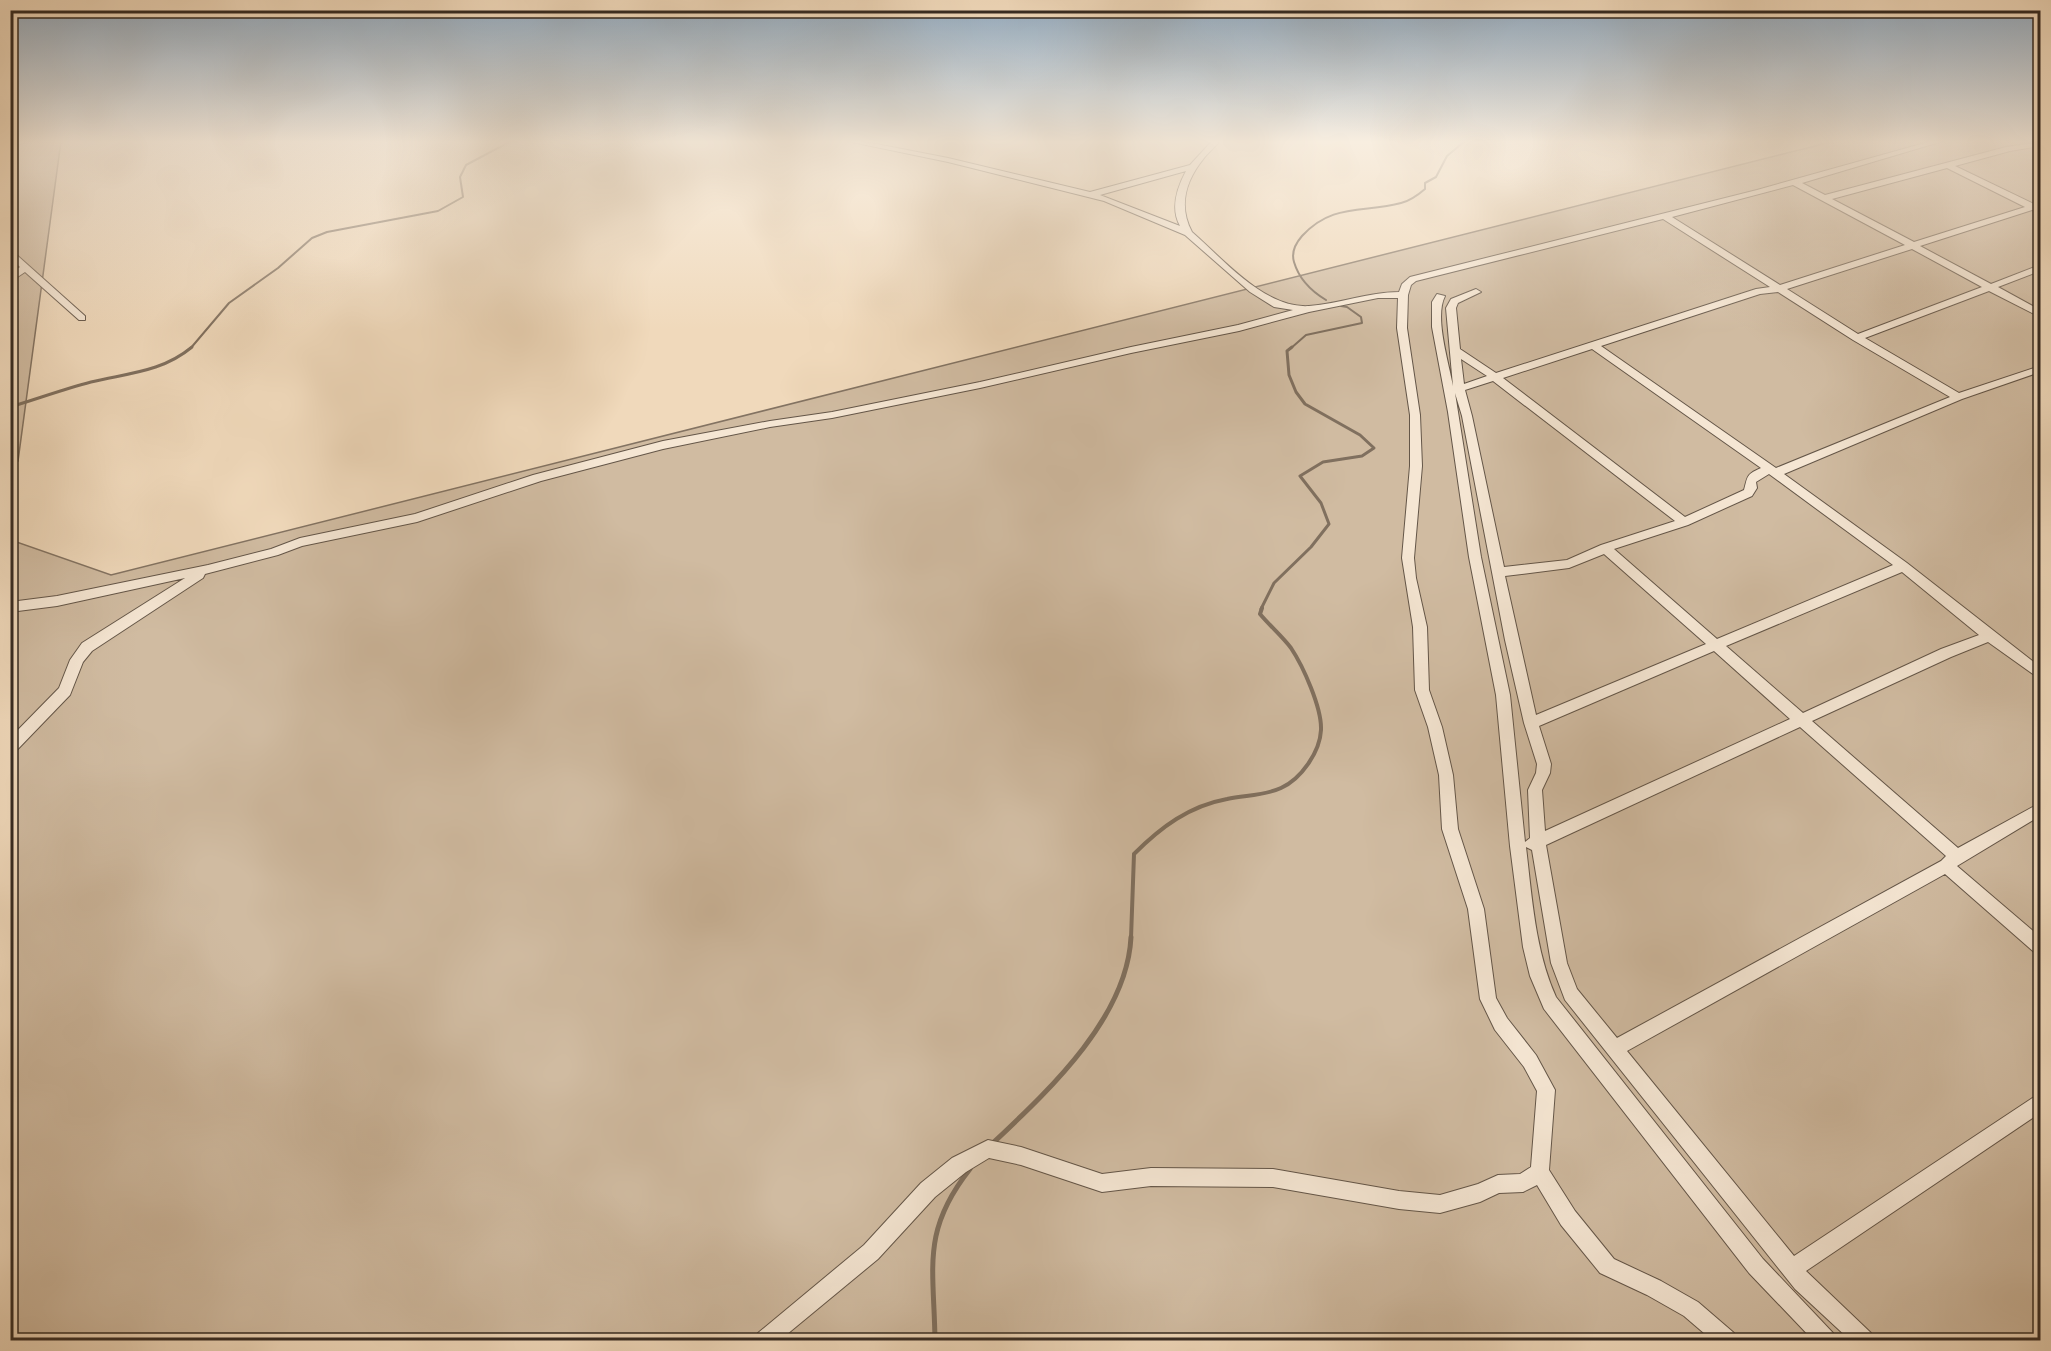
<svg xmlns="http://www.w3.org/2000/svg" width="2051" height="1351" font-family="'Gentium Book Plus',serif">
  <rect width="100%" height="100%" fill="#f0d9bb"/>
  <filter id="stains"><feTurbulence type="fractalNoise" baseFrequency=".00333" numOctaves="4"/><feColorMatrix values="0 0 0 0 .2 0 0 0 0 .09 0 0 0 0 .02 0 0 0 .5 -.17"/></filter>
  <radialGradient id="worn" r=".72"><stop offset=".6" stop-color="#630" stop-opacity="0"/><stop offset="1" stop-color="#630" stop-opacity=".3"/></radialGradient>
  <g fill="#d0bba1" stroke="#837362" stroke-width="1.5">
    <path d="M11,141H61L18,461L11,466Z"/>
    <path d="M1835,141H2040V1340H11V540L111,575Z"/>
  </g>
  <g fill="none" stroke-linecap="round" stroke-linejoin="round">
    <g stroke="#80705f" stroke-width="2">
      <path d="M1326,300C1311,291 1299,279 1294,262C1291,252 1295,244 1302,236C1332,203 1363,213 1401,203C1410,201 1418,195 1425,189V183L1436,177L1447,156L1465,141"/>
      <path d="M190,349L229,303L278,268L312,238L327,232L438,211L463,197L460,177L466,165L511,141"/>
      <path d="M1290,349L1306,335L1362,323L1361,317L1347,307L1341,306"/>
    </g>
    <g stroke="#80705f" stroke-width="3">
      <path d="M10,407C37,399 64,389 91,382C128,373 162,372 192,347"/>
      <path d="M1261,609L1274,583L1311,547L1329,524L1321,503L1300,476L1323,462L1362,456L1374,448L1360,435L1305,404L1296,392L1289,375L1287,351L1292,347"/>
    </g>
    <path stroke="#80705f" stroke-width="4" d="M1131,938L1134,854C1161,827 1189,806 1227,799C1245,795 1264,796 1281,788C1301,779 1320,752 1321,730C1322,708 1303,666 1291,648C1282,636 1270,626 1260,614L1262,608"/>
    <g stroke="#80705f" stroke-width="5">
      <path d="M993,1143C1049,1090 1127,1018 1131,937"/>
      <path d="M935,1340C934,1267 921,1231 970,1169"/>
    </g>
    <g stroke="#645648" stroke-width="2">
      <g id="street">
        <path d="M18,141H28L10,148V143Z"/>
        <path d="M847,141H861L948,158L1090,192L1190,165L1212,141H1220C1216,146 1209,152 1204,158C1186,180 1178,206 1192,232C1223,259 1265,309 1309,306C1339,304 1368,292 1399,292L1402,284L1410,277L1757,190L1932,141H1943L1802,183L1825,195L2006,147L2040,142V146L2010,151L1955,166L2036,205L2040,209L2039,211L2032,210L1920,246L1991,284L2040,265V271L1998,287L2040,310V317L1989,291L1865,338L1959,393L2040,366V372L1962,399L1784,474L1907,563L2040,667V679L1988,642L1951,657L1812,721L1958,848L2040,803V816L1957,866L2040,937V954L2034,952L1945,874L1627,1051L1794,1256L2034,1097L2040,1094V1113L1806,1271L1871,1333L1874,1340H1850L1795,1289L1565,1000L1551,963L1532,850L1526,847C1532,897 1535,950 1556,997L1763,1259L1833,1333L1836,1340H1813L1749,1273L1544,1009L1530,976L1523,947L1510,846L1496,695L1469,557L1448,412L1432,327V302L1437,294L1445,296C1434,317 1449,363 1453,386L1446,308L1451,299L1476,289L1481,292L1458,303L1456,308L1460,349L1496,373L1756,289L1770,287L1663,219L1416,281L1411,285L1408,295L1407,328L1420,415L1422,466L1414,558L1416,578L1427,627L1429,690L1442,727L1453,775L1458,829L1484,909L1496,998L1507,1018L1536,1055L1555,1090L1549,1170L1575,1211L1614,1259L1661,1281L1698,1302L1734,1333L1737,1340H1712L1684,1316L1647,1295L1600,1273L1561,1225L1537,1185L1523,1192L1499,1193L1480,1202L1440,1213L1399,1209L1273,1187L1151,1186L1102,1192L1021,1165L989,1158L966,1172L935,1197L878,1259L780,1340H755L758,1333L864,1245L921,1183L952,1158L988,1140L1021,1147L1102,1174L1151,1168L1273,1169L1399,1191L1440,1195L1478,1184L1498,1175L1520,1174L1531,1167L1537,1091L1524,1067L1495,1030L1480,999L1468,909L1442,829L1439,775L1428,727L1415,690L1413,627L1402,558L1410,466V415L1397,328L1398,298H1378L1309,312L1239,331L1131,353L980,388L832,418L770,427L663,449L541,481L417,522L302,546L278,555L205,574L203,578L92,651L83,662L70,695L15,752L10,754V738L59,688L70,660L82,643L185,578L57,606L10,612V602L57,596L208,565L271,549L300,538L415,514L533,475L663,441L770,421L832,412L980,382L1131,347L1238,325L1293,310L1274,307L1250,292L1185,235L1104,201L948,162ZM1947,168L2025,207L1914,242L1832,199ZM1186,171C1177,188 1170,208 1180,226L1100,195ZM1793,185L1905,245L1780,285L1672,217ZM1912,249L1982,287L1858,334L1787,289ZM1778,292L1853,340L1950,397L1776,468L1601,346L1760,294ZM1592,349L1761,468C1745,475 1748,477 1744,490L1685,517L1503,378ZM1461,359L1487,376L1464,384ZM1493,381L1675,521L1601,545L1567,560L1504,567L1472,416L1465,390ZM1455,393L1462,416L1505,640L1524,723L1537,764L1536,773L1528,790L1530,838L1525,842L1510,695L1481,557ZM1769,474L1893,565L1717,639L1614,549L1688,525L1752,496L1757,488L1756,482ZM1604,554L1706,644L1536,715L1505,576L1569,568ZM1902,572L1979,635L1941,649L1803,713L1726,646ZM1714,651L1790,719L1545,831L1542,790L1550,773L1551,764L1539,726ZM1800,727L1946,856L1941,861L1617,1038L1577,989L1567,963L1546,845Z"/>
        <path d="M10,249L85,316V320H79L25,272L10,282V274L20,267L10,258Z"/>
      </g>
    </g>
    <use href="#street" fill="#f5e6d3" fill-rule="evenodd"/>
  </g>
  <linearGradient id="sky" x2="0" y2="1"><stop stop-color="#92abc1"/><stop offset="0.43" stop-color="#f8eee0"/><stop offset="1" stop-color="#f8eee0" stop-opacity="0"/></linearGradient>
  <rect width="2051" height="330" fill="url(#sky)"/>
  <rect width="2051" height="1351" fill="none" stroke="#f0d9bb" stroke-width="36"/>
  <rect x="12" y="12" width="2027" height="1327" fill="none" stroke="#362b22" stroke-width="3"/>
  <rect x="18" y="18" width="2015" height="1315" fill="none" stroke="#362b22" stroke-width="1.5"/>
  <rect width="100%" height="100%" filter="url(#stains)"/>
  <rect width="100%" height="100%" fill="url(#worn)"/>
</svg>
